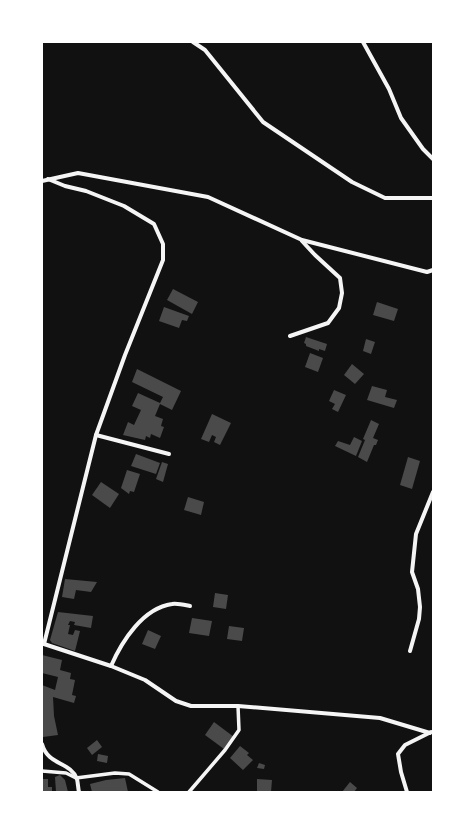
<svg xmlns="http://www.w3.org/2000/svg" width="475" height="834" font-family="Overpass,sans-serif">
  <rect width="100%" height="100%" fill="#111"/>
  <g fill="#4a4a4a">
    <path d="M173,289L198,302L192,314L167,300Z"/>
    <path d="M377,302L398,309L394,321L373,315Z"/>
    <path d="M164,307L189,316L187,321L182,320L179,328L159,321Z"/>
    <path d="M306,337L327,344L325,351L319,349V351L306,346V344L304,343Z"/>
    <path d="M366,339L375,342L371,354L363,351Z"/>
    <path d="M310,353L323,358L318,372L305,367Z"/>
    <path d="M352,364L364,374L355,384L344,375Z"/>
    <path d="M137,369L181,391L172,410L160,404L155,416L163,419L161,426L164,427L160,438L151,434L150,438L146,436L145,440L123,435L128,422L134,425L141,410L132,406L138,393L160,403L163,397L132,382Z"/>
    <path d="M372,386L387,390L385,397L397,400L394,408L367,400Z"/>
    <path d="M334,390L346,395L338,412L332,409L335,404L329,401Z"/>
    <path d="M212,414L231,423L220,445L214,442L216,437L212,435L209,442L201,439Z"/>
    <path d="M371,420L379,424L373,438L378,440L376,445H374L367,462L358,457L365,440L363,439Z"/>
    <path d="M354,437L362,441L356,456L335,446L338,441L350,445Z"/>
    <path d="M136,454L160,463L156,474L131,466Z"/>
    <path d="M408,457L420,461L412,489L400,485Z"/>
    <path d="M162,462L168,464L163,482L156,479Z"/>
    <path d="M127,470L140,474L134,492L130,491L129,494L121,488Z"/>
    <path d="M101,482L119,494L110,508L92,495Z"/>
    <path d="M188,497L204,502L201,515L184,510Z"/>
    <path d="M65,579L97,582L91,592L76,590L74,599L62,597Z"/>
    <path d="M215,593L228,595L226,609L213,607Z"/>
    <path d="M58,612L93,616L91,628L74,625L75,622L70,621L68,625H70L68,634L73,635L75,630L80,631L75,651L52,643L50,640Z"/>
    <path d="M192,618L212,621L209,636L189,633Z"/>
    <path d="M229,626L244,628L242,641L227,639Z"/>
    <path d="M148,630L161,636L155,649L142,644Z"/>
    <path d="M42,655L62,660L60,670L71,673L70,679L75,680L72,695L76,696L74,703L53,697L54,716L58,735L43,737L42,685L55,690L58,677L42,673Z"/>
    <path d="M214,722L234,737L224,749L205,735Z"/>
    <path d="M97,740L102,747L92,755L87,748Z"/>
    <path d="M240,746L249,753L247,755L253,760L243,770L230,758Z"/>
    <path d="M98,754L108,756L107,763L97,761Z"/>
    <path d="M259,763L265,765L264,769L257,768Z"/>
    <path d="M60,775L65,780L68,792H56L55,777Z"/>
    <path d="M125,778L128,792H92L90,784L106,780Z"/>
    <path d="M42,779H48V787H52V792H42Z"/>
    <path d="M257,779L272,780L271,792H257Z"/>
    <path d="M350,782L357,788L354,792H342Z"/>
  </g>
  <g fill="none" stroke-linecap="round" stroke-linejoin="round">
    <g stroke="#f5f5f5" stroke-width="3.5">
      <path d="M42,771L66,773L76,778L115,773L129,774L158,792"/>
      <path d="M189,792L225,750L239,730L238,706"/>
    </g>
    <g stroke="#f5f5f5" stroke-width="4">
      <path d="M193,42L205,50L263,122L352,182L385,198H433"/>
      <path d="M363,42L389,89L401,118L423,149L433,159"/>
      <path d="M42,181L78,173L208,197L302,240L427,272L433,270"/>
      <path d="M290,336L328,323L339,308L342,293L340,278L315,255L302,241"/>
      <path d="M96,435L169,454"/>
      <path d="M42,644H44L96,435L125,355L163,260V244L154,224L124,206L86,191L65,186L48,179"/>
      <path d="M44,644L111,666L145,680L176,701L191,706H238L380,718L430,733"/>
      <path d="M410,651L419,619L420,607L418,589L412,572L416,534L433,492"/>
      <path d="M111,666C122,641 143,608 172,604C177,603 185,605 190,606"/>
      <path d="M42,744C48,766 70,761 77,779C78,783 78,788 79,792"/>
      <path d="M407,792L401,772L398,754L405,745L431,732"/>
    </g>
  </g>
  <rect width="475" height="834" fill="none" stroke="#ffffff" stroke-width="86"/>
</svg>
